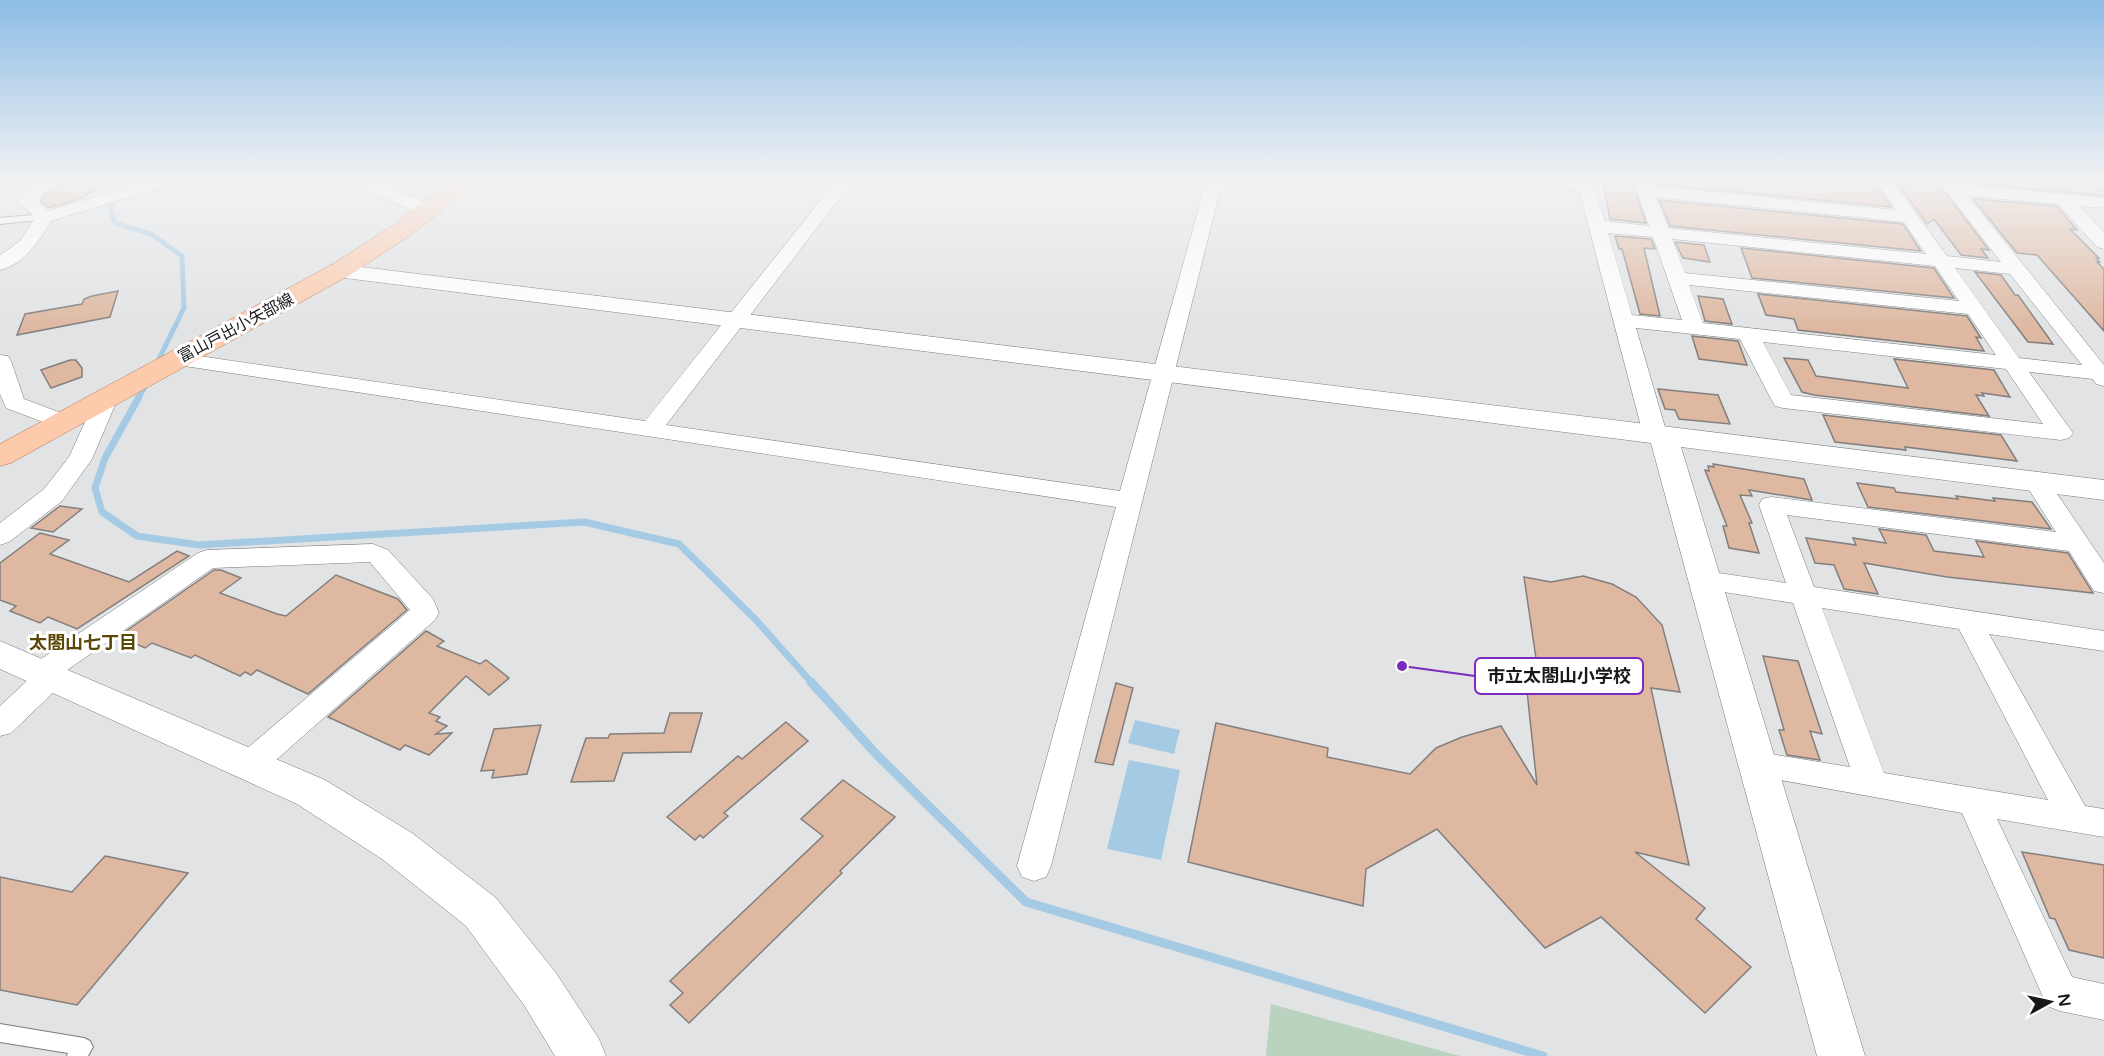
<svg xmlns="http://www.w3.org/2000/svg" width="2104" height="1056" font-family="'Varela Round','Noto Sans JP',sans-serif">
  <rect width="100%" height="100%" fill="#e1e3e5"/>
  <path fill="#b9d3bf" d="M1271,1004L1460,1056H1266Z"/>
  <g fill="#a5cae4">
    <path d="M1135,720L1180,730L1174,754L1128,743Z"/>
    <path d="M1129,760L1180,770L1161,860L1107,849Z"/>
  </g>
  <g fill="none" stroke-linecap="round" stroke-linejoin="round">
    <g stroke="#a5cae4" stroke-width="5">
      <path d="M127,182L110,208L115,223L151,234L182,256L184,308L156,365"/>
      <path d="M138,399L149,380"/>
    </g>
    <path stroke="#a5cae4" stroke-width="7" d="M139,397L105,458L95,488L102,512L137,536L199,545L584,522L679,544L755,619L812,683"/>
    <path stroke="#a5cae4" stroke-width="9" d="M811,682L876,754L1026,902L1543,1056"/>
  </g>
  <g fill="#deb8a1" stroke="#827f7e" stroke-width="1.5">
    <path d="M68,182H102L82,198L52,207H48L41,201L47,193Z"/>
    <path d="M1603,182H1632L1646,223L1610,219Z"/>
    <path d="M1652,182L1875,183L1891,207L1653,184Z"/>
    <path d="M1907,182H1937L1989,250L1981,249L1988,258L1961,255L1934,219L1927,224L1898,185L1910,186Z"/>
    <path d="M1959,182H2104V196Z"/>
    <path d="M1973,199L2057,206L2077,230L2070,229L2099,258H2096L2100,262H2097L2104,269V331L2037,255L2017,253Z"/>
    <path d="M1659,200L1903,224L1921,251L1670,226Z"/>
    <path d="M1615,236L1651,239L1655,249L1644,248L1660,316L1640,314L1622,249H1619Z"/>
    <path d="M1675,242L1704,245L1710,262L1683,258Z"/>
    <path d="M1741,248L1934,268L1954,298L1752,278Z"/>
    <path d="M1975,272L2001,275L2015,295H2018L2053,344L2028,342Z"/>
    <path d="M118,291L110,317L17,335L25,314L82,304L84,299L92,296Z"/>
    <path d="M1758,294L1967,316L1981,338L1976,337L1984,351L1798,330L1794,319L1766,315Z"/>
    <path d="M1698,296L1723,299L1732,324L1705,321Z"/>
    <path d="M1692,336L1738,341L1747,365L1699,359Z"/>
    <path d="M1784,358L1808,360L1816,376L1908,388L1894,359L1994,370L2010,397L1982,393L1984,396L1976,395L1989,416L1814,395L1802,392Z"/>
    <path d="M70,360H76L82,368V377L51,388L41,370Z"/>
    <path d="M1658,389L1718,395L1730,424L1679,419L1675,410L1665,409Z"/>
    <path d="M1823,415L2001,435L2017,461L1905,447L1906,450L1835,442Z"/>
    <path d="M1713,464L1804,479L1812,500L1749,490L1752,496L1740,495L1752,523H1749L1759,553L1729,548L1723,526H1727L1705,470L1709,471L1708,466L1714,467Z"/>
    <path d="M1857,483L1894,488L1896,492L1958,499L1956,496L1995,501L1993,498L2032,502L2051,529L1868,507Z"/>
    <path d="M60,506L82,509L53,532L31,528Z"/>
    <path d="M1879,529L1926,535L1934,551L1984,557L1976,541L2068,553L2093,593L1947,577L1864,563L1878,594L1844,589L1834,565L1815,563L1806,538L1856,545L1853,538L1886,543Z"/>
    <path d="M40,533L69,540L50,554L129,582L177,551L189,556L77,629L48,617L40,623L10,611L16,606L0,600V563Z"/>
    <path d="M214,570H221L241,578L220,593L277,614L286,616L336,575L398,599L407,610L308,694L257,670L251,675L245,672L240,676L195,655L191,658L152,643L145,648L119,636Z"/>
    <path d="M1583,576L1612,584L1636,597L1662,625L1680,692L1651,688L1689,865L1635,852L1705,908L1696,919L1751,967L1705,1013L1601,917L1545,948L1437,829L1366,869L1363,906L1188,862L1216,723L1328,748L1327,757L1410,774L1436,748L1462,737L1501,726L1537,785L1524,663L1537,665L1524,577L1551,582Z"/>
    <path d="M426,631L444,641L437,646L480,664L486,660L509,678L489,695L466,676L429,713L440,717L436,721L447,726L436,734L452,733L429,755L405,745L400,750L328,717Z"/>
    <path d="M1763,656L1798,661L1822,734L1810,731L1820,760L1787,755L1779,730H1784Z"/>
    <path d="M1116,683L1133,688L1113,765L1095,762Z"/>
    <path d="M670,713H702L691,752L623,753L614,781L571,782L586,738H608L610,734L664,733Z"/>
    <path d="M786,722L808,741L724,813L728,816L703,838L700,835L695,840L667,817L738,756L742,759Z"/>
    <path d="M541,725L527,774L492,778L494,770L481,771L494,729Z"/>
    <path d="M843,780L895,817L840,871L842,873L689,1023L670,1005L683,993L670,981L823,836L801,819Z"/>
    <path d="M2022,852L2104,865V958L2069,950L2055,919L2050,918Z"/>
    <path d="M105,856L188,873L77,1005L0,990V877L72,892Z"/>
  </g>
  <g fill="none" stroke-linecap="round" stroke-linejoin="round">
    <g stroke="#797b7d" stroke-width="2">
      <g id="service">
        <path d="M44,214L47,215V219L0,224V218Z"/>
        <path d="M0,1024L84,1038L90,1041L93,1047L88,1056H67L68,1053L0,1042Z"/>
      </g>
    </g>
    <g stroke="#797b7d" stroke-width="1">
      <g id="minor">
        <path d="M35,182H52L38,201L48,211L144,182H168L166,186L51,221C39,241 25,264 0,270V255L20,241L35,218L19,201Z"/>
        <path d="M357,182H378L433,206L436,210L433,214H421L359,186Z"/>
        <path d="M835,182H852L666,425L1120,491L1206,182H1222L1051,866L1046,877L1034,881L1022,877L1017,866L1116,507L178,365L170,364L167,359L170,354L178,353L645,421Z"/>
        <path d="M1541,182H1593L1605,221L1649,226L1634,182H1650L1652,186L1896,210L1877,182H1893L1947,256L2001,262L1939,182L2104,198V208L2079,206L2104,232V249L2097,247L2058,204L1968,196L2104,365V386L2096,384L2093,379L2029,372L2073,433L2069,438L2061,440L1783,408L1775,406L1772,401L1740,339L1636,328L1667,434L1663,439L1655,441L1647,439L1643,434L1579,190L1543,186ZM1656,197L1904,222L1926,254L1668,228ZM1608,233L1653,237L1682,320L1632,315ZM1672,239L1935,266L1959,301L1685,273ZM1955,268L2010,274L2082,365L2019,358ZM1689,285L1968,314L1996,355L1703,323ZM1763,342L2006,369L2043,424L1791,395Z"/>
        <path d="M0,355L8,356L11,361L24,399L72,417L75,422L72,427L64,429L56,427L6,408L0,394Z"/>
        <path d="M107,391L115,393L118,398L92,459L62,501L9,542L0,545V523L44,489L69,457L96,398L99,393Z"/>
        <path d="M2036,474L2045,476L2104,563V593L2094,591L2069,551L1787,515L1814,587L2104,631V651L1989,634L2085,806L2104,809V837L1997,819L2072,977L2104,984V1020L2060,1011L2047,1006L1962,813L1747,774L1742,765L1747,756L1758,752L1850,767L1793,603L1705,589L1696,587L1692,580L1696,573L1705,571L1786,583L1759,505L1762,499L1771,497L2056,532L2024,482L2027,476ZM1822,608L1959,629L2048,800L1884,773Z"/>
        <path d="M373,544L388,550L433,599L439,613L435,620L260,774L249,778L238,774L233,765L238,756L410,610L370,562L213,568L63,673L66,677L61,685L11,733L0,736V706L30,678L27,673L32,665L198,553L207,550Z"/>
      </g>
    </g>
    <g stroke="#797b7d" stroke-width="1">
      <g id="tertiary">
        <path d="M337,264L2104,480V500L1681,447L1865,1056H1817L1651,443L329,276L325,271L329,266Z"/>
        <path d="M0,641L325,780L412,833L496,898L556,973L599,1039L606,1056H555L524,1005L466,926L382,859L297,804L0,669Z"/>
      </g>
    </g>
    <g stroke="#ac7555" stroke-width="1">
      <path id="primary" d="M447,182H471L441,211L412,234L350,275L11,463L0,466V444L333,264L395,224Z"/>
    </g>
    <use href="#service" fill="#fff" fill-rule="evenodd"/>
    <use href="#minor" fill="#fff" fill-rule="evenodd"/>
    <use href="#tertiary" fill="#fff" fill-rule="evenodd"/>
    <use href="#primary" fill="#fdcaac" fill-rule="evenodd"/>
  </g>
  <linearGradient id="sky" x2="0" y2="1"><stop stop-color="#8dbde6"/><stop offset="0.55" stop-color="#f2f2f3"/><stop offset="1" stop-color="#f2f2f3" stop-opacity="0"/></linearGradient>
  <rect width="2104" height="329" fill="url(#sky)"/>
  <g text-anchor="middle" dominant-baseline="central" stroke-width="6" stroke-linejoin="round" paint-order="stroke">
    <g font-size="16" fill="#181819" stroke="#fff">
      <text transform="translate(236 328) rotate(-28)">富山戸出小矢部線</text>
    </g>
    <g font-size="18" font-weight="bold" fill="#594807" stroke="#fff">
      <text x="83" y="643">太閤山七丁目</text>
    </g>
  </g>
  <path fill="none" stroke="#7b2cbf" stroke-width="2" d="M1402 666L1475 676"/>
  <circle fill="#7b2cbf" stroke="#fff" stroke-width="2" cx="1402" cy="666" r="6"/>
  <rect fill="#fff" stroke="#7b2cbf" stroke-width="2" x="1475" y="658" width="168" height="36" rx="6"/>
  <g font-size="18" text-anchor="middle" font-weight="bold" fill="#181819">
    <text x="1559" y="682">市立太閤山小学校</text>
  </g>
  <g transform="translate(2050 1002) rotate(82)" stroke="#ffffff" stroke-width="4.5" paint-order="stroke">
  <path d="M0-4.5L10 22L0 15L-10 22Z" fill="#181819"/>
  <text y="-9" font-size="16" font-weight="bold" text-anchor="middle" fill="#181819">N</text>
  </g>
</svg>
